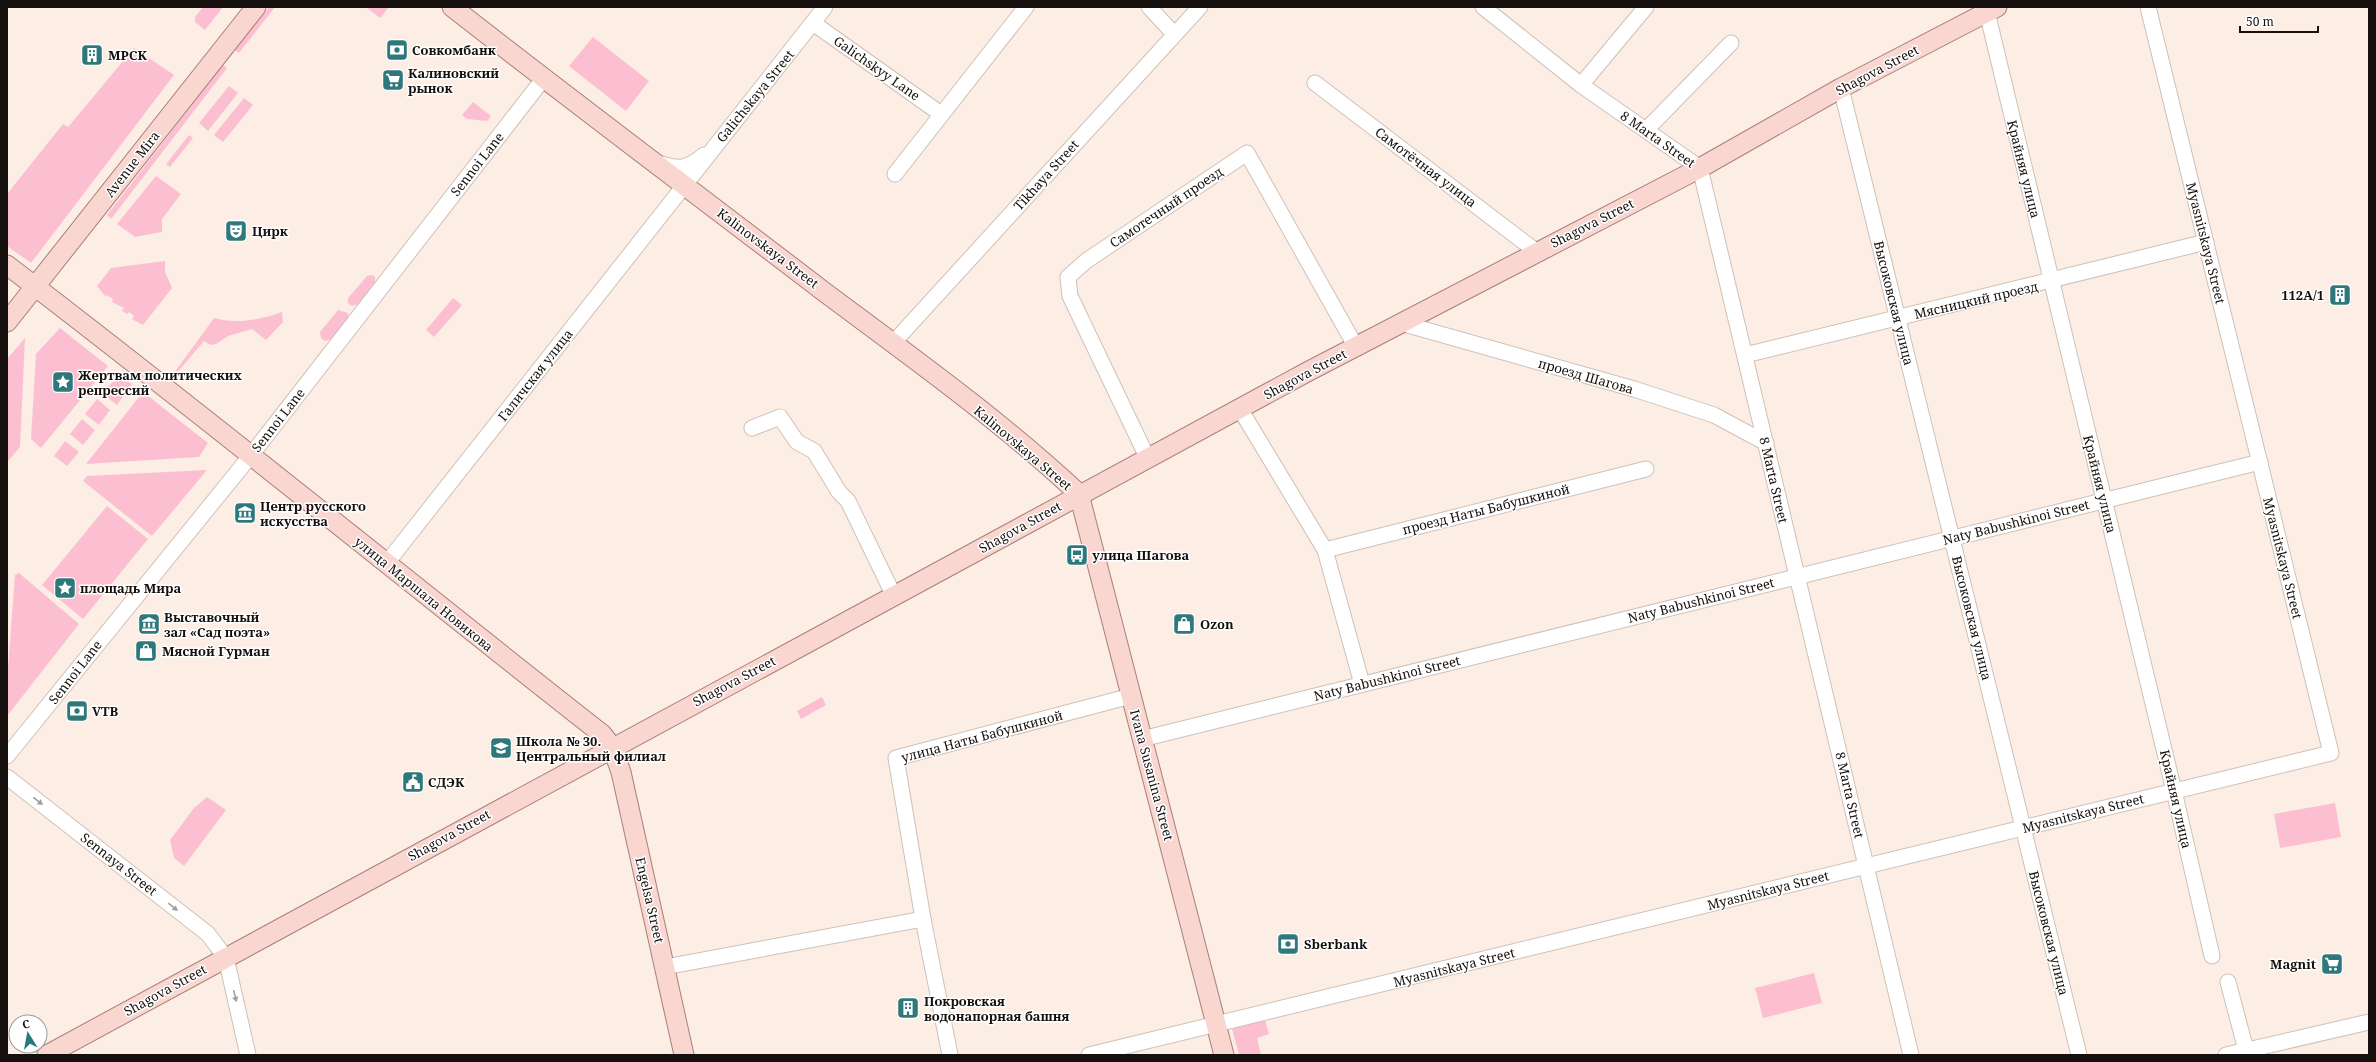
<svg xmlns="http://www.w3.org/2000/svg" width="2376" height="1062" font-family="'Noto Serif',serif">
  <rect width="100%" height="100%" fill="#fceee5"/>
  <g fill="#fcbfd1">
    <path d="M203,7H223L205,30L195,22V17Z"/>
    <path d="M269,7H275L239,53L235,50Z"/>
    <path d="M366,7H389L380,18Z"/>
    <path d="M593,37L649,81L626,111L569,66Z"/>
    <path d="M134,48L174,75L31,263L7,246V194L63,124L68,127Z"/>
    <path d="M223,65L227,68L111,219L107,215Z"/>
    <path d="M229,86L238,93L208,131L199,123Z"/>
    <path d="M244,98L253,105L223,142L214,135Z"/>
    <path d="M473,102L491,116L487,121L467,119L462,115Z"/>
    <path d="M189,135L193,138L170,167L166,164Z"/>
    <path d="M156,176L181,194L162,219V232L135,237L117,224Z"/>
    <path d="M165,261V272L172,288L143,325L132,319L134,316L129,312L127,314L122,311L124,308L112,302L113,299L107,295L106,297L97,286L111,268Z"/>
    <path d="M372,275L375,277V284L359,304L352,306L348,303V298L367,276Z"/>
    <path d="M453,298L462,305L434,337L426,330Z"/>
    <path d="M338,310L348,313V319L332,339L325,341L321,338L320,332Z"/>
    <path d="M282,312L283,322L266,340L252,329L228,336L216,344L211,345L204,341L176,374L174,373L214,318C235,324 261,320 282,312Z"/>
    <path d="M60,328L108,366L41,448L31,439L36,354Z"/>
    <path d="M25,338L20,447L8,461L7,359Z"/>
    <path d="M119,373L132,384L117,405L103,394Z"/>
    <path d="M143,392L208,443L199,457L86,464Z"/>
    <path d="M97,399L110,410L99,425L85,414Z"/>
    <path d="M82,419L95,430L83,445L70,434Z"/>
    <path d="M65,441L79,452L67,466L54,456Z"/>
    <path d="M207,470L152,536L83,481L87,476Z"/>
    <path d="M107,506L148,539L83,619L42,585Z"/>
    <path d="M19,573L79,624L7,716V681L15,575Z"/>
    <path d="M822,697L826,705L801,719L797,711Z"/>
    <path d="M207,797L226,810L184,866L174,858L170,840L194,808Z"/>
    <path d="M2335,803L2341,837L2280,848L2274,814Z"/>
    <path d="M1814,973L1822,1003L1763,1018L1755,988Z"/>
    <path d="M1265,1020L1269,1034L1257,1038L1261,1055H1239L1232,1029Z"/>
  </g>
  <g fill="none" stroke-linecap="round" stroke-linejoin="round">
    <g stroke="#cec1b8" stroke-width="17">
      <g id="minor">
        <path d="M1149,7L1174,34"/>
        <path d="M1483,7L1581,85L1700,168L1911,1055"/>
        <path d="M1987,12L2174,791L2212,956"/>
        <path d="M813,23L941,114"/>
        <path d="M1315,83L1537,252"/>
        <path d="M1581,85L1646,7"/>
        <path d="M1841,88L2079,1055"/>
        <path d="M1646,130L1731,43"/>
        <path d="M659,163C679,170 687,169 704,155"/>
        <path d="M895,174L1026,7"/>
        <path d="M1401,323L1634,389L1714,415L1766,443"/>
        <path d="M893,343L1200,7"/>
        <path d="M1745,355L2206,242"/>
        <path d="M1240,409L1325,550L1362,684"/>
        <path d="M752,428L780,417L797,442L814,451L839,492L848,501L894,596"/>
        <path d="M1148,459L1070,296L1068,277L1086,261L1247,153L1356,347"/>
        <path d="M1325,550L1646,469"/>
        <path d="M386,564L825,7"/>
        <path d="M1142,739L2260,462"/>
        <path d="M7,756L252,454L544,78"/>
        <path d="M7,777L208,934L226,958L248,1055"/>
        <path d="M665,967L923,919"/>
        <path d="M2228,982L2246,1050"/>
        <path d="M950,1055L923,919L896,758L1131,696"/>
        <path d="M1089,1055L2331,753L2148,7"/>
        <path d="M2226,1055L2369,1022"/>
      </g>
    </g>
    <g stroke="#a87f78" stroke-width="21">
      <g id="major">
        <path d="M452,7C575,103 699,196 823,291C910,356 1000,420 1079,494"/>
        <path d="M7,265C208,418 403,578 602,734L612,747L621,772L684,1055"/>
        <path d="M7,322L256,7"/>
        <path d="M1079,494L1224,1055"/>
        <path d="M47,1055L1309,371L1700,168L1841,88L1997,7"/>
      </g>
    </g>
    <use href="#minor" stroke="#fff" stroke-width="15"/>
    <use href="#major" stroke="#fad6d1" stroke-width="19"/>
  </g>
  <defs><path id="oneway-solid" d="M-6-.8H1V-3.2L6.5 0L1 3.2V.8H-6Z"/></defs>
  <g fill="#a19f9e">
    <use href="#oneway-solid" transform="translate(38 801) rotate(38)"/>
    <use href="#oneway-solid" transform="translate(173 907) rotate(39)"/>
    <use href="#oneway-solid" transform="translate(235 996) rotate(77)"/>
  </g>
  <defs>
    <g id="bank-square" transform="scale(1.15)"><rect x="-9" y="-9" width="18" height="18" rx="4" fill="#2e787b" stroke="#fff"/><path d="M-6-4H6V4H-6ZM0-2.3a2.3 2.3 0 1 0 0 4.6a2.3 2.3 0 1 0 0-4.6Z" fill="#fff"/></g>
    <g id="building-square" transform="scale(1.15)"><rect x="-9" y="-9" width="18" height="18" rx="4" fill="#2e787b" stroke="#fff"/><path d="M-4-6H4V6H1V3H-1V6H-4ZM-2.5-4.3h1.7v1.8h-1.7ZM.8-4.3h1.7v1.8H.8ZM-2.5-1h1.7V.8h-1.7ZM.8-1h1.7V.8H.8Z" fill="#fff"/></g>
    <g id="supermarket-square" transform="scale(1.15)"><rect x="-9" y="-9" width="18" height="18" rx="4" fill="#2e787b" stroke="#fff"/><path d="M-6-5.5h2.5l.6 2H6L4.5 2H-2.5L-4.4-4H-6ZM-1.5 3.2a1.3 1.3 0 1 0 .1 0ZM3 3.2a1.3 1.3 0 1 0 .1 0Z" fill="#fff"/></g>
    <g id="theatre-square" transform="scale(1.15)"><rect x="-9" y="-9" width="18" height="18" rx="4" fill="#2e787b" stroke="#fff"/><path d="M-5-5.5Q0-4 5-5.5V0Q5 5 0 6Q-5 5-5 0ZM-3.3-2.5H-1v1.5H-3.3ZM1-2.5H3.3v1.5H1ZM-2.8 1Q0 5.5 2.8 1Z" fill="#fff"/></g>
    <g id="sight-square" transform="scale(1.15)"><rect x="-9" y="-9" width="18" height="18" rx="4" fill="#2e787b" stroke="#fff"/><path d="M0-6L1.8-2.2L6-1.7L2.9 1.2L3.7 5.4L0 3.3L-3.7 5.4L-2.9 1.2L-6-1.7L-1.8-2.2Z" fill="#fff"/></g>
    <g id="museum-square" transform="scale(1.15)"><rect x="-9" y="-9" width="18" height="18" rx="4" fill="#2e787b" stroke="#fff"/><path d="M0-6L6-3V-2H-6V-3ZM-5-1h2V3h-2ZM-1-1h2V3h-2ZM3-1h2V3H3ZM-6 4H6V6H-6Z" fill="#fff"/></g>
    <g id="bus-square" transform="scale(1.15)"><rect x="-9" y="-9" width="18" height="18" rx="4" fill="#2e787b" stroke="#fff"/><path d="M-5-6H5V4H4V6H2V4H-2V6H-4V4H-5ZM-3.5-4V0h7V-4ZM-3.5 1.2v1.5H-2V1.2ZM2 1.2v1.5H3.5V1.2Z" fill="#fff"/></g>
    <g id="shop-square" transform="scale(1.15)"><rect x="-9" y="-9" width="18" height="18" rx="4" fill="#2e787b" stroke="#fff"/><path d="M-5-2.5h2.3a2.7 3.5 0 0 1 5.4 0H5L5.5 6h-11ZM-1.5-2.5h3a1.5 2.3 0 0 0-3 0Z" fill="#fff"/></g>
    <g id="school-square" transform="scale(1.15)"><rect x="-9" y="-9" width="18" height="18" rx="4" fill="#2e787b" stroke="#fff"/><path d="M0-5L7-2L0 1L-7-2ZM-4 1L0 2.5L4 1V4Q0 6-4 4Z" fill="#fff"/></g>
    <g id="civic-square" transform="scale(1.15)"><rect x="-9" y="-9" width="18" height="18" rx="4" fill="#2e787b" stroke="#fff"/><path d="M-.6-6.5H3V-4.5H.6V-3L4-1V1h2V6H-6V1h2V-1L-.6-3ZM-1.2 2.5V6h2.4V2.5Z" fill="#fff"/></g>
  </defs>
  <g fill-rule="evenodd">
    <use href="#bank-square" x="397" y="50"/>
    <use href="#building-square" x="92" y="55"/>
    <use href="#supermarket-square" x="393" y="80"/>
    <use href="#theatre-square" x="236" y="231"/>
    <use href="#building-square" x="2340" y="295"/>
    <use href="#sight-square" x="63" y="382"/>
    <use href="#museum-square" x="245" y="513"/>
    <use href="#bus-square" x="1077" y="555"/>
    <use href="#sight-square" x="65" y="588"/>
    <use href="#museum-square" x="149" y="624"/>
    <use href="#shop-square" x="1184" y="624"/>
    <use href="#shop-square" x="146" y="651"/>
    <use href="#bank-square" x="77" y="711"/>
    <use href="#school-square" x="501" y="748"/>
    <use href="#civic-square" x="413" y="782"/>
    <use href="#bank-square" x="1288" y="944"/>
    <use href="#supermarket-square" x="2332" y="964"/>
    <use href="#building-square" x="908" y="1008"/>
  </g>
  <g text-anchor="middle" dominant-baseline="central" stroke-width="3" stroke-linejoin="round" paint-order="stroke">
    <g font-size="13" font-weight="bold" fill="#15100d" stroke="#fff" text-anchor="start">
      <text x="412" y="50">Совкомбанк</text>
      <text x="108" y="55">МРСК</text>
      <text x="408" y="73">Калиновский<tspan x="408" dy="15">рынок</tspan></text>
      <text x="252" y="231">Цирк</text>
      <text x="2324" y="295" text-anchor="end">112А/1</text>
      <text x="78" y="375">Жертвам политических<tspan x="78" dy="15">репрессий</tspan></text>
      <text x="260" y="506">Центр русского<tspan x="260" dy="15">искусства</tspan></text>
      <text x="1092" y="555">улица Шагова</text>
      <text x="80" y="588">площадь Мира</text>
      <text x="164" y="617">Выставочный<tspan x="164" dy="15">зал «Сад поэта»</tspan></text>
      <text x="1200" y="624">Ozon</text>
      <text x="162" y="651">Мясной Гурман</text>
      <text x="92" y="711">VTB</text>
      <text x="516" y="741">Школа № 30.<tspan x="516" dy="15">Центральный филиал</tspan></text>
      <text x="428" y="782">СДЭК</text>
      <text x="1304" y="944">Sberbank</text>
      <text x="2316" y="964" text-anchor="end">Magnit</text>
      <text x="924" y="1001">Покровская<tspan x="924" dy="15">водонапорная башня</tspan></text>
    </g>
    <g font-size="13" fill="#15100d" stroke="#fff">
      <text transform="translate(877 68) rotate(35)">Galichskyy Lane</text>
      <text transform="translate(1877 70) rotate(-28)">Shagova Street</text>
      <text transform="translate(755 96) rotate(-51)">Galichskaya Street</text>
      <text transform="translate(1658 139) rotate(35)">8 Marta Street</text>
      <text transform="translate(132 164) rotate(-52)">Avenue Mira</text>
      <text transform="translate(477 164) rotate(-52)">Sennoi Lane</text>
      <text transform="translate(1426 167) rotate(37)">Самотёчная улица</text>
      <text transform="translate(2024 169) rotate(76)">Крайняя улица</text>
      <text transform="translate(1046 175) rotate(-48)">Tikhaya Street</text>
      <text transform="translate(1166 207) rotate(-34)">Самотечный проезд</text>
      <text transform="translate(1592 223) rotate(-27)">Shagova Street</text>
      <text transform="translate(2206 243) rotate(76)">Myasnitskaya Street</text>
      <text transform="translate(768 248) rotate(37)">Kalinovskaya Street</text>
      <text transform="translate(1976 300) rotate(-13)">Мясницкий проезд</text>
      <text transform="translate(1894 303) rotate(76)">Высоковская улица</text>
      <text transform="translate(1305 374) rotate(-28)">Shagova Street</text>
      <text transform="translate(535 375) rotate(-52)">Галичская улица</text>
      <text transform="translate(1586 376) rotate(16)">проезд Шагова</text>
      <text transform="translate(278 420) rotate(-52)">Sennoi Lane</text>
      <text transform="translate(1023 448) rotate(40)">Kalinovskaya Street</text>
      <text transform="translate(1774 480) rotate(77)">8 Marta Street</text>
      <text transform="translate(2100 484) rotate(76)">Крайняя улица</text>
      <text transform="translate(1486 509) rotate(-14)">проезд Наты Бабушкиной</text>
      <text transform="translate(2016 522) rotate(-14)">Naty Babushkinoi Street</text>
      <text transform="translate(1020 527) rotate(-29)">Shagova Street</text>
      <text transform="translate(2283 558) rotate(76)">Myasnitskaya Street</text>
      <text transform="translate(424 594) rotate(39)">улица Маршала Новикова</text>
      <text transform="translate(1701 600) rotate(-14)">Naty Babushkinoi Street</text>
      <text transform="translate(1972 618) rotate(76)">Высоковская улица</text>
      <text transform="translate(75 672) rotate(-52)">Sennoi Lane</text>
      <text transform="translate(1387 678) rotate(-14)">Naty Babushkinoi Street</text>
      <text transform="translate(734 681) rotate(-28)">Shagova Street</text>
      <text transform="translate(982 736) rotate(-15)">улица Наты Бабушкиной</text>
      <text transform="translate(1152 775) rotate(75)">Ivana Susanina Street</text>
      <text transform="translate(1850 795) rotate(77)">8 Marta Street</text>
      <text transform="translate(2176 799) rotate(77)">Крайняя улица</text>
      <text transform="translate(2083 813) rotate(-14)">Myasnitskaya Street</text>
      <text transform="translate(449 835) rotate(-29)">Shagova Street</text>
      <text transform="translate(119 864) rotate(38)">Sennaya Street</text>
      <text transform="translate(1768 890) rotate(-14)">Myasnitskaya Street</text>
      <text transform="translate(650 900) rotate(77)">Engelsa Street</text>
      <text transform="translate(2049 933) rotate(76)">Высоковская улица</text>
      <text transform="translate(1454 967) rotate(-14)">Myasnitskaya Street</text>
      <text transform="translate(165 990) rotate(-29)">Shagova Street</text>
    </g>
  </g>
  <rect width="2376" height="1062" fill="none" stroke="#15100d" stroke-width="16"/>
  <g transform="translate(28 1034) rotate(349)"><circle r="19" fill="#ffffff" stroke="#a19f9e"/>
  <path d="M0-3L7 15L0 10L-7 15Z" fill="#2e787b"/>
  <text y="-6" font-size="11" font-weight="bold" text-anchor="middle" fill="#15100d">С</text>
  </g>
  <path d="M2240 26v6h78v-6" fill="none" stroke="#15100d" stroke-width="2"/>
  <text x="2246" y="26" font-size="12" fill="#15100d" stroke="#ffffff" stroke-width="3" paint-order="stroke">50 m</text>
</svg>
